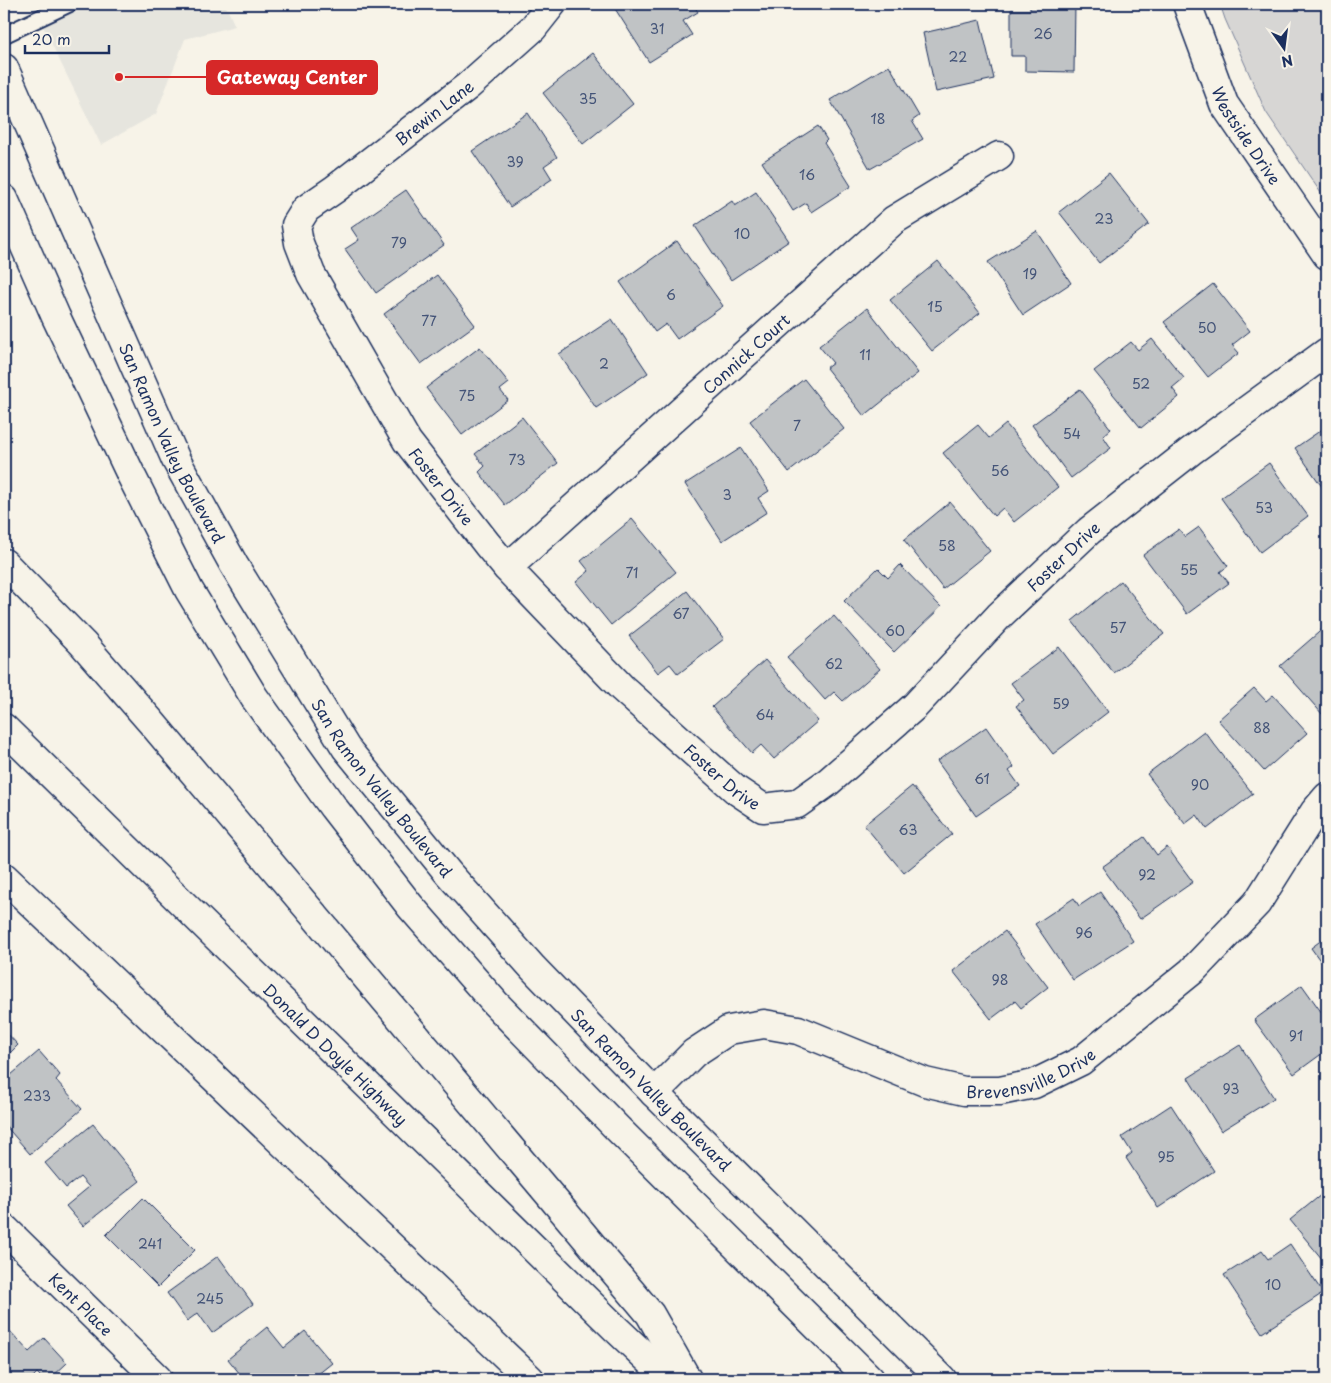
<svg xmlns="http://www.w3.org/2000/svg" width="1331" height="1383" font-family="'Playpen Sans',sans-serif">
  <rect width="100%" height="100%" fill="#f7f3e8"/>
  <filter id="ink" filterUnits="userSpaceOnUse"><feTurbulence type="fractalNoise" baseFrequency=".02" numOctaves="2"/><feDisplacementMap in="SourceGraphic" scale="10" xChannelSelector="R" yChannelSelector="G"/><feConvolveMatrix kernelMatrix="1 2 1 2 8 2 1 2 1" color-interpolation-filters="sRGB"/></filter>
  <g filter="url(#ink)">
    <path fill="#e6e5de" d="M32,4H225L235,26L185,39L156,114L101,145Z"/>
    <path fill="#d7d6d4" stroke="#798299" d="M1220,4H1327V202L1266,112L1225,19Z"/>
    <g fill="#c0c3c5" stroke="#1b2f5e">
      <path d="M612,4H693L698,12L683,21L692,35L649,62Z"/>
      <path d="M1030,4H1075L1074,72L1025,71V56H1011V10H1030Z"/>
      <path d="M980,20L994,79L936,92L923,33Z"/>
      <path d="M593,53L633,104L583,144L543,93Z"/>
      <path d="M889,65L919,116L912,121L923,139L870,169L830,100Z"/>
      <path d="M528,113L557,157L544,166L552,179L510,207L472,151Z"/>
      <path d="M818,126L827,140L824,143L851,186L811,212L806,203L793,211L762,162Z"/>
      <path d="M1109,173L1149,224L1099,263L1059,212Z"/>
      <path d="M406,190L444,245L376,293L345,249L359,240L351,228Z"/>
      <path d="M756,192L789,241L731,280L695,226L732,201L735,206Z"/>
      <path d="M1037,231L1071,283L1023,315L988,262Z"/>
      <path d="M677,241L723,306L677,339L666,324L655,332L620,282Z"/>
      <path d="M938,261L980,313L932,351L890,300Z"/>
      <path d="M437,275L475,325L421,364L384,314Z"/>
      <path d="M1213,284L1250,331L1232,345L1239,353L1208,377L1164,322Z"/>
      <path d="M867,308L918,373L864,416L826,368L833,363L819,346Z"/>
      <path d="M612,319L648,373L596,408L559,354Z"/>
      <path d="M1152,339L1184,378L1172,388L1179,397L1141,428L1094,371L1131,342L1138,350Z"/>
      <path d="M480,347L509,383L500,390L508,400L462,435L426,388Z"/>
      <path d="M804,379L844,429L789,472L750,421Z"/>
      <path d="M1080,389L1111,429L1103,436L1111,448L1071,478L1032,425Z"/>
      <path d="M522,417L558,463L505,505L479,472L485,466L475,454Z"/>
      <path d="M1006,424L1058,487L1014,522L1003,508L994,516L943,453L978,425L989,438Z"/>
      <path d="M1327,426V494L1295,448Z"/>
      <path d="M741,448L769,491L758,498L767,512L722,541L685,484Z"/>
      <path d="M1269,463L1308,516L1260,552L1221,498Z"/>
      <path d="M950,502L990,551L943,589L904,540Z"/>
      <path d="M632,519L676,572L611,625L576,582L589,571L581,561Z"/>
      <path d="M1199,527L1228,566L1220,572L1229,583L1187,614L1143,555L1179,529L1185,537Z"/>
      <path d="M900,565L941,607L894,652L844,601L878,568L888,578Z"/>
      <path d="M1121,581L1164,634L1114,673L1072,621Z"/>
      <path d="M687,591L724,639L678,674L670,664L658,673L629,636Z"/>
      <path d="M834,616L880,669L843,701L834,692L825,700L787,657Z"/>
      <path d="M1326,626L1327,628V711L1323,715L1280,666Z"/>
      <path d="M1059,647L1108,712L1053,754L1016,706L1024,700L1011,683Z"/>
      <path d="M765,660L818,721L774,759L761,745L752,753L712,707Z"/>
      <path d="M1254,688L1266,701L1273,695L1307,733L1264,771L1218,720Z"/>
      <path d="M986,727L1014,767L1009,771L1020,786L976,816L937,761Z"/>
      <path d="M1204,731L1253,794L1207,829L1197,815L1185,824L1147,774Z"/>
      <path d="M912,786L952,834L904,873L864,825Z"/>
      <path d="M1144,837L1157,855L1167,847L1193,882L1140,919L1102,867Z"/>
      <path d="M1100,892L1133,941L1073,980L1035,924L1074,898L1079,906Z"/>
      <path d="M1005,931L1048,987L1021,1008L1015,1001L991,1019L953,971Z"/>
      <path d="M1327,936V970L1311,948Z"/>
      <path d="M1302,985L1327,1020V1050L1294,1074L1254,1020Z"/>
      <path d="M4,1030L18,1045L4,1059Z"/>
      <path d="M1240,1045L1274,1098L1221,1131L1188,1078Z"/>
      <path d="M39,1051L60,1075L56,1080L82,1109L30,1154L4,1124V1081Z"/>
      <path d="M1171,1105L1214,1171L1158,1208L1126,1158L1132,1153L1122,1137Z"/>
      <path d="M93,1124L140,1181L83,1226L66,1206L89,1187L80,1177L66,1188L45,1163Z"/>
      <path d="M1327,1190V1265L1290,1220Z"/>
      <path d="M143,1198L195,1250L158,1287L106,1235Z"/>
      <path d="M1290,1244L1323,1293L1262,1333L1224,1275L1262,1251L1268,1259Z"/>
      <path d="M218,1256L253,1304L212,1333L198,1313L187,1321L167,1293Z"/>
      <path d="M267,1327L284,1348L305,1331L332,1363L312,1379H244L228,1359Z"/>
      <path d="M9,1330L29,1352L44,1338L67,1363L50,1379H43L37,1373L31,1379H4V1335Z"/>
    </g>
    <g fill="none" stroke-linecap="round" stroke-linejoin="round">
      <g stroke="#1b2f5e" stroke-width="19">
        <path id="service" d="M4,35L69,4"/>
      </g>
      <g stroke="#1b2f5e" stroke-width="31">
        <g id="minor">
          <path id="s1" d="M552,4L533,28L468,86L335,189L306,209L296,225L299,243L311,274L407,441L487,544L507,568L622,688L736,790L763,808L797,804L828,782L915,706L999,616L1089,531L1191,451L1327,352"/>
          <path id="s2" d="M507,568L894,220L999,156"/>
          <path id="s3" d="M654,1093L694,1053L729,1030L764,1024L798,1030L925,1082L964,1091H1000L1034,1084L1081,1061L1192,971L1257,903L1315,811L1327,797"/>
          <path id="s4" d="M4,1228L158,1379"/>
        </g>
      </g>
      <g stroke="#1b2f5e" stroke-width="31">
        <g id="tertiary">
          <path id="s5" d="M1187,4L1224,104L1327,255"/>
        </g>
      </g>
      <g stroke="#1b2f5e" stroke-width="31">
        <g id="secondary">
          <path id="s6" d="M4,68L176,460L234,565L346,748L449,874L533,968L654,1093L942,1379"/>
          <path d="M4,199L56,317L132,477L189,590L254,697L333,807L410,906L495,1003L618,1129L870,1379"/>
        </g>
      </g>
      <g stroke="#1b2f5e" stroke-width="31">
        <g id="motorway">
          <path d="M4,563L83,644L152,723L650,1314L687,1379"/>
          <path id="s7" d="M4,728L615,1328L669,1379"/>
          <path d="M4,877L530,1379"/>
        </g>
      </g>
      <use href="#service" stroke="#f7f3e8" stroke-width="15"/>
      <use href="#minor" stroke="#f7f3e8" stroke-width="28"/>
      <use href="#tertiary" stroke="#f7f3e8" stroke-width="28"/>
      <use href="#secondary" stroke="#f7f3e8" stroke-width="28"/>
      <use href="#motorway" stroke="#f7f3e8" stroke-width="28"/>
    </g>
  </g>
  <g text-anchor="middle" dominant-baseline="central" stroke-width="5" stroke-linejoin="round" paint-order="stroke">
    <g font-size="14" fill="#445478">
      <text x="657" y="28">31</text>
      <text x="1043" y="33">26</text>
      <text x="958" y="56">22</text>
      <text x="588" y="98">35</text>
      <text x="878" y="118">18</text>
      <text x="515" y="161">39</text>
      <text x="807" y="174">16</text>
      <text x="1104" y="218">23</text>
      <text x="742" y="233">10</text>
      <text x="399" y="242">79</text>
      <text x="1030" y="273">19</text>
      <text x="671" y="294">6</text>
      <text x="935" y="306">15</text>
      <text x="429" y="320">77</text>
      <text x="1207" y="327">50</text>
      <text x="865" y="354">11</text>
      <text x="604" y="363">2</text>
      <text x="1141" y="383">52</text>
      <text x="467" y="395">75</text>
      <text x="797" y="425">7</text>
      <text x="1072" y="433">54</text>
      <text x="517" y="459">73</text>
      <text x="1000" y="470">56</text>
      <text x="727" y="494">3</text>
      <text x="1264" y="507">53</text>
      <text x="947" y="545">58</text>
      <text x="1189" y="569">55</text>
      <text x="632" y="572">71</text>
      <text x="681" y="613">67</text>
      <text x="1118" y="627">57</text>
      <text x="895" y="630">60</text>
      <text x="834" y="663">62</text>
      <text x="1061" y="703">59</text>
      <text x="765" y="714">64</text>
      <text x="1262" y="727">88</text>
      <text x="982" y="778">61</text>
      <text x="1200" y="784">90</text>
      <text x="908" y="829">63</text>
      <text x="1147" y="874">92</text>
      <text x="1084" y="932">96</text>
      <text x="1000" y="979">98</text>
      <text x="1296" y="1035">91</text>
      <text x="1231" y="1088">93</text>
      <text x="37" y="1095">233</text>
      <text x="1166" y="1156">95</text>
      <text x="150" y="1243">241</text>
      <text x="1273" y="1284">10</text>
      <text x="210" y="1298">245</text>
    </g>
    <g font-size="16" fill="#1b2f5e" stroke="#f7f3e8">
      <text transform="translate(434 112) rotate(-38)">Brewin Lane</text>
      <text stroke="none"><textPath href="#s5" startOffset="145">Westside Drive</textPath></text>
      <text stroke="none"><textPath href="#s2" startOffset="321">Connick Court</textPath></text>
      <text stroke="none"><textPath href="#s6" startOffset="411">San Ramon Valley Boulevard</textPath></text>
      <text stroke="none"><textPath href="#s1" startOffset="641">Foster Drive</textPath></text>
      <text stroke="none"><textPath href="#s1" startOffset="1496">Foster Drive</textPath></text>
      <text stroke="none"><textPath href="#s1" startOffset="1046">Foster Drive</textPath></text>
      <text stroke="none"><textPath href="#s6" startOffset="816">San Ramon Valley Boulevard</textPath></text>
      <text stroke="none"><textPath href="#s7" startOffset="465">Donald D Doyle Highway</textPath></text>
      <text stroke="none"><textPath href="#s3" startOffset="416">Brevensville Drive</textPath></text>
      <text stroke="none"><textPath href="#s6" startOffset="1221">San Ramon Valley Boulevard</textPath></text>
      <text stroke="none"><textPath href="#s4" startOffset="108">Kent Place</textPath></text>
    </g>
  </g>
  <path fill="none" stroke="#d62828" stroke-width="2" d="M119 77L207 77"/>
  <circle fill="#d62828" stroke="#f7f3e8" stroke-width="2" cx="119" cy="77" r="5"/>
  <rect fill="#d62828" stroke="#d62828" stroke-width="2" x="207" y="61" width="170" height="33" rx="5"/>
  <g font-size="18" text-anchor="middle" font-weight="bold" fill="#fff">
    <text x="292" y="84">Gateway Center</text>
  </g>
  <rect width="1331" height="1383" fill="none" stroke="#f7f3e8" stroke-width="20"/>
  <rect x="10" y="10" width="1311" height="1363" fill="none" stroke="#1b2f5e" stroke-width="2" filter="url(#ink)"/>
  <g transform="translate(1284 48) rotate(166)" stroke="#f7f3e8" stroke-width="4" paint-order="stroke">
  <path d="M0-4L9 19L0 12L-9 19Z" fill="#1b2f5e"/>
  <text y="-8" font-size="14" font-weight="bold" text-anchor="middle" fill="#1b2f5e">N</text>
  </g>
  <path d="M25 45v8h84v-8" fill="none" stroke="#1b2f5e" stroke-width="2.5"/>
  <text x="32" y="45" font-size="15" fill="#1b2f5e" stroke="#f7f3e8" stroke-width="4" paint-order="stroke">20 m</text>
</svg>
